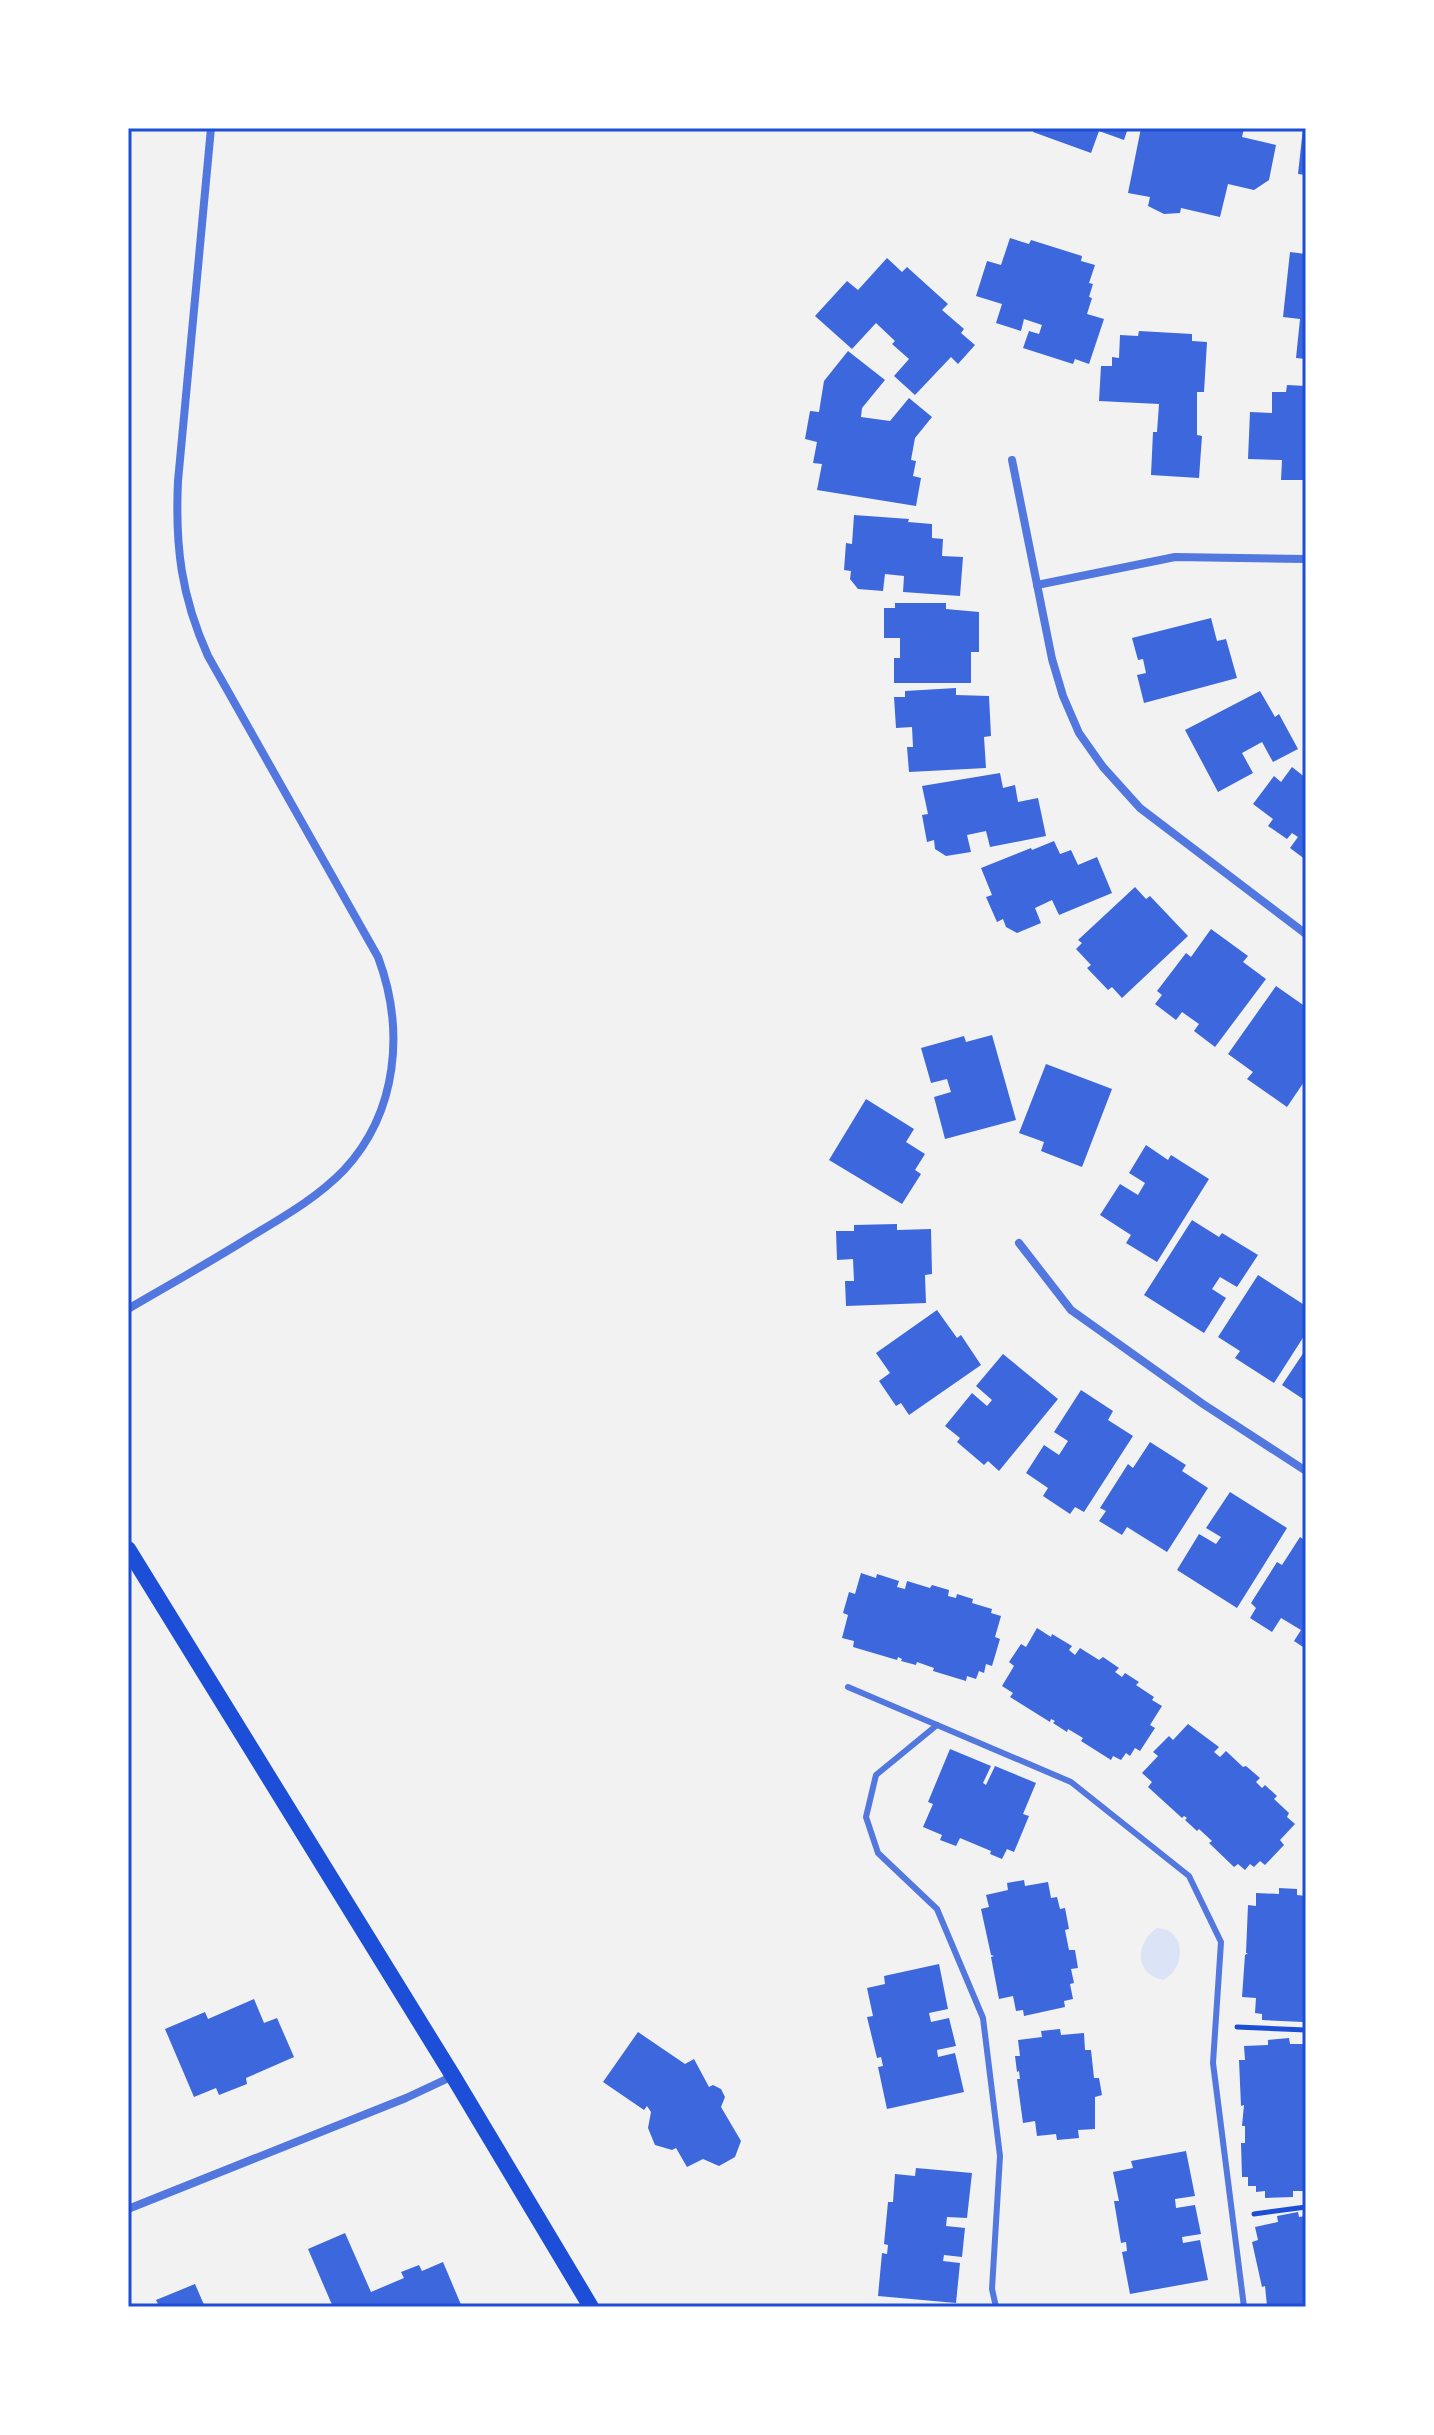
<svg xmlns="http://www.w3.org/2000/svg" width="1434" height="2435" font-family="'Space Grotesk',sans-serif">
  <rect width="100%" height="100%" fill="#f2f2f2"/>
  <path fill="#dbe4f7" d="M1157,1928C1187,1929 1186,1969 1163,1980C1134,1974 1135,1943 1157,1928Z"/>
  <g fill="#3d67dc">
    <path d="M1035,128H1128L1124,140L1099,131L1091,153L1033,132Z"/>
    <path d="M1141,128H1244L1242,137L1276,145L1269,180L1254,190L1228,184L1220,217L1181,208L1180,213L1164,214L1148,206L1150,197L1128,193Z"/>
    <path d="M1303,128H1306V175L1298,174Z"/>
    <path d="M1010,238L1029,244L1031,240L1082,256L1081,261L1095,265L1089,283L1093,284L1089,297L1092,298L1087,314L1104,319L1089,364L1075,359L1073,364L1023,348L1029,331L1039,334L1042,325L1024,319L1021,331L996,323L1002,304L976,296L987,261L1001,265Z"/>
    <path d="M1290,252L1306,254V359L1296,358L1300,319L1283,317Z"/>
    <path d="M887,258L902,272L907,267L948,304L942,310L964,329L961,333L975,345L958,364L951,357L915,395L894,376L909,359L892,344L895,341L876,323L852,349L815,316L847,281L858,290Z"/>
    <path d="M1139,331L1192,334V341L1207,342L1204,392H1197V435L1202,436L1199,478L1151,475L1153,432H1157L1159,404L1099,401L1101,366H1112V357L1119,358L1120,335L1138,336Z"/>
    <path d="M848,351L885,380L862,408L861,417L890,421L909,398L932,417L915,438L911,460L916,461L913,476L921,478L916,506L817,490L822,464L813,463L817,442L805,439L810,411L819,412L824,381Z"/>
    <path d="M1287,385L1306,386V480H1281L1282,460L1248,459L1250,412L1272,413V392H1286Z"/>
    <path d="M854,515L909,519L908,522L932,524V538L943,539L942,556L963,557L960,596L903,592L904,576L885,574L883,591L858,589L850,579L851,571L844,570L846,543L852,544Z"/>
    <path d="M895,603H946V609L979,612V652H971V683H894V658H900V638H884V608H895Z"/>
    <path d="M1211,618L1217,641L1226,639L1237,678L1144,703L1137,675L1146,673L1143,659L1138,660L1132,638Z"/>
    <path d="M956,688V695L989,696L991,736L984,737L986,768L909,772L907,747H913L912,727L896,728L894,697H905V691Z"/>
    <path d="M1260,691L1275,717L1279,714L1298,749L1273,762L1262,742L1242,753L1253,773L1218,792L1185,730Z"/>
    <path d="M1292,767L1306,778V860L1290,848L1298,837L1292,833L1287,839L1268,826L1273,819L1253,804L1274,776L1281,782Z"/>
    <path d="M1000,773L1003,788L1015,785L1018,802L1038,798L1046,836L990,847L986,831L967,835L971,852L946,856L935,849L934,840L927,842L922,815L928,814L922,786Z"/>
    <path d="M1054,841L1060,854L1071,850L1078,865L1097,857L1112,893L1059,915L1052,900L1035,908L1041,923L1017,933L1006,927L1003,919L997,922L986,897L992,895L981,868L1031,848L1032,850Z"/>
    <path d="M1135,887L1146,899L1150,896L1188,936L1122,998L1112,987L1108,990L1087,968L1091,965L1076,949L1082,943L1078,940Z"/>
    <path d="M1211,929L1248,956L1243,962L1266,979L1215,1047L1194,1031L1199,1024L1182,1012L1176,1020L1155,1004L1162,995L1157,991L1186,953L1191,957Z"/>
    <path d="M1276,986L1306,1007V1079L1287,1107L1247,1079L1253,1072L1228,1054Z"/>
    <path d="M992,1035L1016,1120L945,1139L934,1097L951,1092L947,1079L931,1083L921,1048L964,1036L966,1042Z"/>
    <path d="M1046,1064L1112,1089L1082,1167L1041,1151L1044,1142L1019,1133Z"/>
    <path d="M866,1099L914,1129L906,1142L925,1154L915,1170L921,1174L902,1204L829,1160Z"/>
    <path d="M1146,1145L1168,1160L1171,1155L1209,1179L1157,1262L1126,1243L1131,1235L1100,1215L1120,1184L1138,1195L1145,1183L1129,1173Z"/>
    <path d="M1192,1220L1219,1237L1222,1233L1258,1255L1237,1287L1220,1277L1212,1289L1226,1298L1204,1333L1144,1295Z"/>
    <path d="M897,1224V1230L931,1229L932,1274L925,1275L926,1303L846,1306L845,1281H854L853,1259L837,1260L836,1231H854V1225Z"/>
    <path d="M1258,1275L1306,1306V1333L1274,1383L1235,1358L1240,1351L1218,1337Z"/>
    <path d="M937,1310L957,1338L961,1335L981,1365L909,1415L901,1403L896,1406L879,1381L890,1373L876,1353Z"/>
    <path d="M1306,1349V1401L1282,1385Z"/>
    <path d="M1003,1354L1058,1399L999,1471L988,1461L984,1465L957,1442L960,1438L945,1426L972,1393L987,1406L992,1400L976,1386Z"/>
    <path d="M1081,1390L1113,1411L1108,1420L1133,1436L1084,1512L1075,1507L1070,1514L1043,1496L1048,1488L1026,1473L1044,1445L1059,1455L1068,1441L1054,1432Z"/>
    <path d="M1150,1442L1186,1465L1182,1471L1208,1488L1167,1552L1127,1527L1122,1535L1099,1521L1106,1511L1100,1508L1128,1464L1133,1468Z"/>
    <path d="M1230,1492L1287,1528L1237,1608L1177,1570L1199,1534L1216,1544L1221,1537L1206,1528Z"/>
    <path d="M1300,1537L1306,1541V1649L1294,1641L1301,1630L1281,1618L1272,1632L1250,1618L1256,1608L1251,1603L1277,1562L1282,1565Z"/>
    <path d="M861,1573L876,1578L877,1574L899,1581L897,1587L905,1589L907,1581L930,1588L932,1585L949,1590L948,1596L956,1598L957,1594L973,1599L972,1603L992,1609L991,1613L1001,1616L995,1637L1000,1639L992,1666L986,1664L984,1673L979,1671L976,1679L967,1676L966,1681L933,1671L934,1668L917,1662L916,1665L901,1661L902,1659L898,1657L897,1660L853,1647L854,1641L842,1638L848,1615L843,1613L849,1592L855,1594Z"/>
    <path d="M1037,1628L1051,1637L1052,1634L1072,1646L1069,1650L1075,1655L1080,1648L1099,1660L1103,1657L1119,1668L1115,1672L1122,1677L1125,1673L1139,1682L1136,1685L1154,1697L1152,1700L1162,1706L1150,1725L1155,1728L1140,1751L1135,1748L1130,1756L1126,1753L1121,1760L1113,1756L1111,1760L1081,1741L1083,1738L1068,1729L1067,1732L1053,1723L1055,1721L1051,1719L1050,1722L1010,1697L1013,1693L1002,1686L1014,1666L1009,1662L1021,1644L1026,1647Z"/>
    <path d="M1188,1724L1219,1747L1214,1752L1220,1757L1226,1751L1243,1767L1246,1766L1260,1778L1256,1782L1262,1788L1265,1785L1277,1796L1274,1799L1289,1813L1287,1817L1295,1824L1280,1840L1284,1845L1265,1865L1260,1861L1254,1867L1250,1864L1245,1870L1238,1864L1234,1867L1209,1843L1212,1841L1199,1829L1197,1831L1185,1820L1187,1818L1184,1816L1182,1818L1148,1787L1152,1782L1142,1773L1158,1756L1153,1752L1169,1736L1173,1740Z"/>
    <path d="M950,1749L991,1766L983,1783L986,1785L995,1766L1036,1783L1023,1814L1029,1816L1014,1852L1007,1849L1002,1859L990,1854L991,1851L960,1838L956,1846L940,1840L942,1835L923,1827L933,1804L928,1802Z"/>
    <path d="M1024,1880L1025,1886L1048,1882L1051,1898L1057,1897L1060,1909L1065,1908L1069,1929L1065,1930L1069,1950H1075L1078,1968L1071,1969L1074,1983L1070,1984L1073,1999L1064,2001L1065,2007L1024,2016L1023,2010L1016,2011L1013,1996L999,1999L991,1957L994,1956L991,1955L981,1909L989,1907L986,1895L1008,1890L1007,1883Z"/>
    <path d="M1279,1888L1297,1889V1895L1306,1896V2016H1304L1303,2022L1262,2020V2014L1255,2013L1256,1998L1242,1997L1245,1955L1248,1953H1246L1248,1905L1256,1906V1893L1279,1894Z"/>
    <path d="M939,1964L948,2009L929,2013L931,2022L949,2018L956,2046L937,2050L938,2057L955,2053L964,2092L887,2109L878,2067L883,2066L881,2057L877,2058L867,2017L873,2016L867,1988L885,1984L884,1976Z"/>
    <path d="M254,1999L264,2023L277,2018L294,2057L246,2078L247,2084L219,2095L216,2088L194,2097L165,2029L205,2012L208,2019Z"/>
    <path d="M1060,2029L1061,2035L1084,2033L1085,2050H1091L1094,2078H1099L1102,2095L1095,2097V2129L1078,2130L1079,2138L1057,2140L1056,2134L1037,2136L1035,2121L1023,2123L1017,2079H1020L1019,2071L1017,2072L1015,2056H1020L1018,2040L1042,2037L1041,2031Z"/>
    <path d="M638,2032L685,2064L694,2059L709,2087L713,2085L721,2089L725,2097L721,2107L741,2141L735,2157L719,2166L703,2159L687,2167L676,2148L672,2150L655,2145L648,2128L651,2112L647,2106L644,2110L603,2082Z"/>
    <path d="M1289,2038L1290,2044H1306V2191H1293V2197L1265,2198V2191L1256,2192V2186H1248V2177H1242L1241,2143H1245V2126H1242L1244,2105L1241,2106L1239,2060H1245L1244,2046L1268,2045V2040Z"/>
    <path d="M1186,2151L1195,2196L1175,2199L1176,2208L1195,2205L1201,2234L1182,2237L1183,2243L1200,2240L1208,2280L1130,2294L1122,2252L1127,2251L1126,2242L1121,2243L1114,2201H1119L1113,2172L1133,2168L1131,2161Z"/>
    <path d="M916,2168L972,2173L967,2218L947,2217L946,2226L965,2228L962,2257L944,2255L943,2261L960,2263L956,2303L878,2296L882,2253L887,2254L888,2245L884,2244L888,2202H893L895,2174L915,2176Z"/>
    <path d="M1298,2212L1299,2217L1306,2216V2307H1270L1267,2306L1265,2286L1262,2287L1252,2242L1258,2240L1255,2227L1278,2222L1277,2216Z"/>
    <path d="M345,2233L371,2292L404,2278L401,2272L419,2265L422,2271L443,2262L462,2307H333L308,2249Z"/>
    <path d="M195,2284L205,2307H150L158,2304L156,2300Z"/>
  </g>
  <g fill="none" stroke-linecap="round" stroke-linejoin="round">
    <g stroke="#1d4ed8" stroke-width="5">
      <path d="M1237,2027L1306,2030"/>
      <path d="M1254,2214L1306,2207"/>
    </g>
    <g stroke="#5277de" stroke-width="6">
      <path d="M848,1687L1071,1782L1189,1876L1221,1942L1213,2063L1244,2307"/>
      <path d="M937,1725L876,1775L866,1817L878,1853L937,1909L983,2018L1000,2156L992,2289L996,2307"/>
    </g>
    <g stroke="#5277de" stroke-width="8">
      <path d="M1012,460L1052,659L1063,696L1079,733L1103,767L1140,808L1306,934"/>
      <path d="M1037,585L1175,557L1306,559"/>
      <path d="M1019,1243L1071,1310L1203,1404L1306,1471"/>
      <path d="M128,1309C169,1285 210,1262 250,1237C283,1217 317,1198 344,1170C398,1112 405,1029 378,957L208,656C181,596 175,546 178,481L211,128"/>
      <path d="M128,2209L406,2098L453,2076"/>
    </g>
    <path stroke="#1d4ed8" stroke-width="16" d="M128,1549L453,2076L591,2307"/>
  </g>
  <rect width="1434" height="2435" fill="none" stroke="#ffffff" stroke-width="260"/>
  <rect x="130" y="130" width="1174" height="2175" fill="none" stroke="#1d4ed8" stroke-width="3"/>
</svg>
